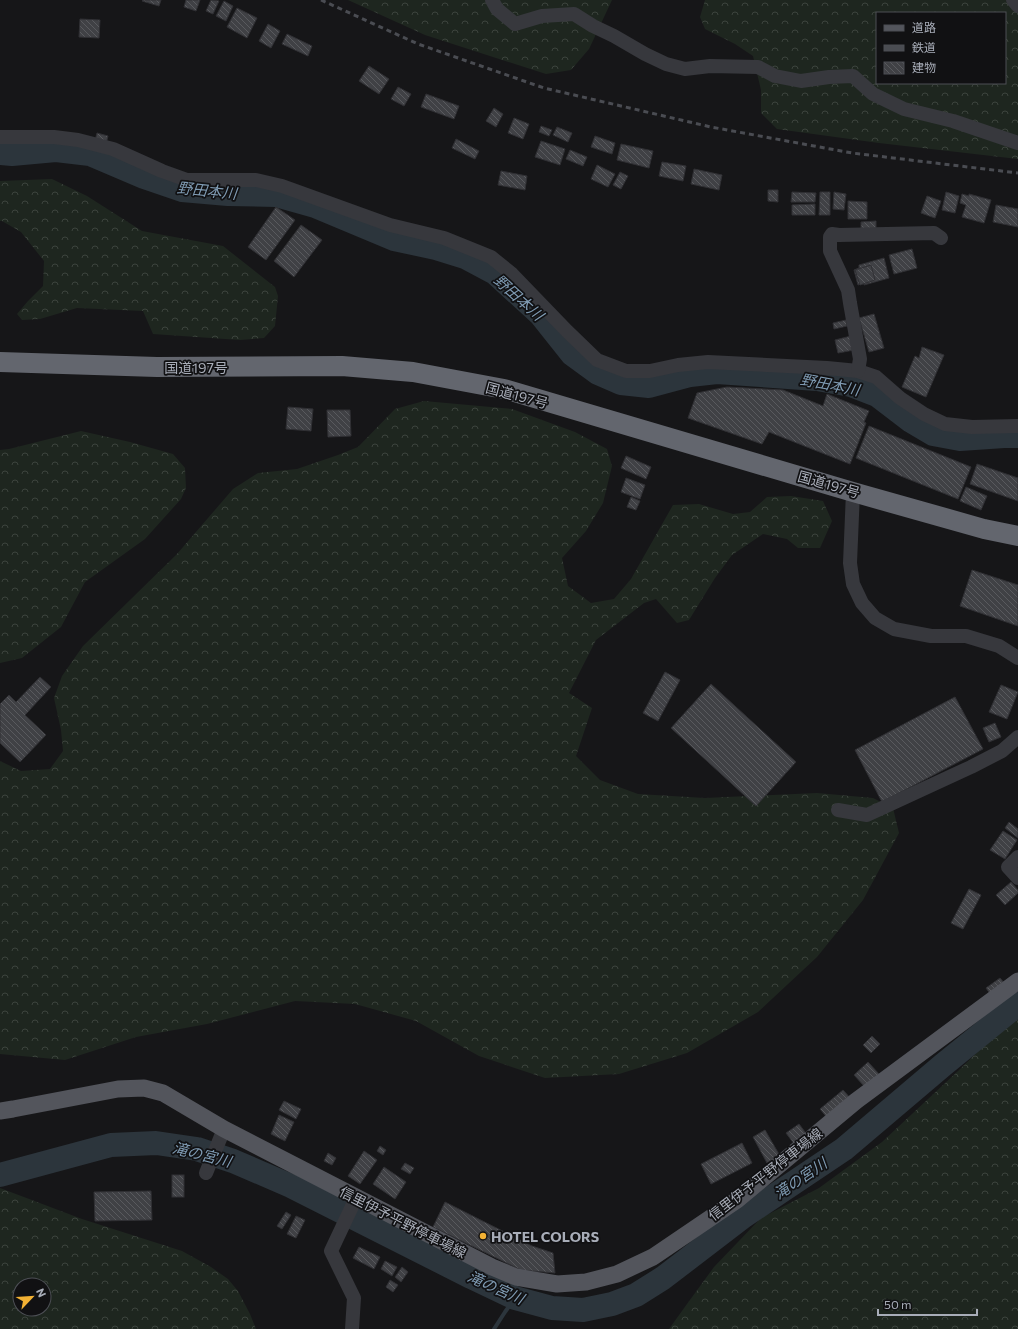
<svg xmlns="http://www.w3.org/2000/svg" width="1018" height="1329" font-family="Commissioner,'Noto Sans JP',sans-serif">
  <defs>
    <pattern id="forest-crowns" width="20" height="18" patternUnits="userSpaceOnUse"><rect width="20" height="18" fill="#1e261f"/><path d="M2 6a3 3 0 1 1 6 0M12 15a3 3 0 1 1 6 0" fill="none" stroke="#3c433d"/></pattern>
    <pattern id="building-back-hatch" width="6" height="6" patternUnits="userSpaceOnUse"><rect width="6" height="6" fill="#404145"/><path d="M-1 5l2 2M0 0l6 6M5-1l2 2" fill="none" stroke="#595a5e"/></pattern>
  </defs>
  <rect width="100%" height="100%" fill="#161618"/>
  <g fill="url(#forest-crowns)" fill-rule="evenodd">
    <path d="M348,0H612L589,49L571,70L546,74L425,35Z"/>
    <path d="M705,0H1018V159L879,143L777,129L761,113V90L753,56L735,44L705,29L700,17ZM877,13H1005V83H877Z"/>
    <path d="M52,179L87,196L142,231L223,246L275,287L278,296L275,326L264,338L240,340L153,334L143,311L77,308L40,319L22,320L17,314L28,301L43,286L44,261L21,232L2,221H0V181Z"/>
    <path d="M424,401L512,409L575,432L607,449L612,466L603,503L586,531L562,558L568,586L591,603L614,599L631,579L673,505L699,504L733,514L750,512L767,497L791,496L823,501L832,521L820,548H798L787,539L763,534L732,555L715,578L689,620L677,623L656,599L644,603L596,640L569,693L592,708L576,756L600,780L638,794L705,798L817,793L873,798L893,808L899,833L863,900L817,957L758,1012L687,1053L619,1074L545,1078L479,1056L416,1021L355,1004L295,1001L207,1024L136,1037L65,1060L0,1054V761L21,771L50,769L63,751L61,730L54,698L62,676L83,646L177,554L233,489L258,473L297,469L338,455L358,447L395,409Z"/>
    <path d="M81,431L130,442L173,454L185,468L186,488L181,499L145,539L85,582L61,627L22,658L0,663V450L9,449Z"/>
    <path d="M1018,1019V1329H669L687,1304L714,1267L761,1218L819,1188L882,1142L958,1071L1002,1028Z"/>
    <path d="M0,1188L82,1219L182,1251L211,1267L228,1279L238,1291L250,1314L256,1329H0ZM20,1285H44V1309H20Z"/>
  </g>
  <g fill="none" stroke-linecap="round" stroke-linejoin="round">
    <path stroke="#2c353c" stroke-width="4" d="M494,1329L505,1312L515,1298"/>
    <g stroke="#2c353c" stroke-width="24">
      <path d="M0,153L12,154L56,150L90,154L144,177L182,190L228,194L276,195L315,206L394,239L436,248L465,257L495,273L541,315L572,354L598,373L621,383L649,386L690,375L717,372L817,379L851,385L877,395L911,421L933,434L960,439L1004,436H1018"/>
      <path d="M0,1175L111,1145L156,1143L197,1149L233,1161L291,1186L471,1277L515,1298L552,1308L583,1310L612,1304L636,1295L663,1278L744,1216L844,1149L943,1065L1018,1004"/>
    </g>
  </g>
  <g fill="url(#building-back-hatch)" stroke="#303034">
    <path d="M143,0H161L159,6L142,1Z"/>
    <path d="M186,0H200L196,11L184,7Z"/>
    <path d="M211,0L219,1L213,14L206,11Z"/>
    <path d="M224,1L233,6L226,21L216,16Z"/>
    <path d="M237,8L257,18L247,38L227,27Z"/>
    <path d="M80,19L100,20L99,38L79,37Z"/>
    <path d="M268,24L280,31L271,48L259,41Z"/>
    <path d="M287,34L312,46L308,56L282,44Z"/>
    <path d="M369,66L389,79L379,94L359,81Z"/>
    <path d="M398,87L411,94L404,106L391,99Z"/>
    <path d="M426,94L459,106L454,119L421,107Z"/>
    <path d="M494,108L503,114L496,127L486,121Z"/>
    <path d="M514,118L529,124L523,139L508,133Z"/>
    <path d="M541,126L552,130L549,136L539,132Z"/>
    <path d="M557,127L572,133L568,142L553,135Z"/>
    <path d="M97,133L108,136L106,144L95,141Z"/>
    <path d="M595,136L615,143L612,154L591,147Z"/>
    <path d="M456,139L479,151L475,159L452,148Z"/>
    <path d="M541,141L565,149L560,165L535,157Z"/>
    <path d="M621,144L653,151L649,168L617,160Z"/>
    <path d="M570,150L587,157L583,166L566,159Z"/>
    <path d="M662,162L686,166L683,181L659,176Z"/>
    <path d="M597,165L615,174L608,187L591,179Z"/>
    <path d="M694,169L722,175L719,190L691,184Z"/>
    <path d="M501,171L527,176L525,190L498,185Z"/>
    <path d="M620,172L628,176L621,189L613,185Z"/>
    <path d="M768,190H778V202L768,201Z"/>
    <path d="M792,192L816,193L815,202H791Z"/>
    <path d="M820,192H830V215H819Z"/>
    <path d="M834,192L846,194L844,210L833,209Z"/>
    <path d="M946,192L959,196L955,213L942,210Z"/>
    <path d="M962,194L969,196V194L991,200L984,223L962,217L966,205L960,203Z"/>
    <path d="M927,196L941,201L935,218L921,213Z"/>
    <path d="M848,201L867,202V219H848Z"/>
    <path d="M815,204V215H792V205Z"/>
    <path d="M996,205L1018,209V227L993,222Z"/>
    <path d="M276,207L295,220L266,260L248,247Z"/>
    <path d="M876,221V233H861V222Z"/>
    <path d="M301,225L322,240L294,277L274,261Z"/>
    <path d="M912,249L917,268L894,274L889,255Z"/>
    <path d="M884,258L889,278L864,285V283L858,285L854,270L859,268V265Z"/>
    <path d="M871,265L875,280L860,285L855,270Z"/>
    <path d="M874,314L884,348L869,352L859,318Z"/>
    <path d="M846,320L847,326L834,329L833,323Z"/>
    <path d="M851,336L854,350L838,353L835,340Z"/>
    <path d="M922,347L944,355L926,397L902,387L915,356L919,358Z"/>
    <path d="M727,387L783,390L823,406L827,394L869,411L864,422L866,423L850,464L769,432L762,444L688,418L697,393Z"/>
    <path d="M288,407L313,409L311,431L286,429Z"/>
    <path d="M327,410H350L351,436L328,437Z"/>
    <path d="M869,426L971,467L958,499L856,458Z"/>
    <path d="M626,456L651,467L646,479L621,468Z"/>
    <path d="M977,464L1018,478V501L970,484Z"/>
    <path d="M626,478L645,485L640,499L621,492Z"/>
    <path d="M966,487L987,496L981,510L960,501Z"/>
    <path d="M631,497L640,501L636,510L627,507Z"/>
    <path d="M972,570L1018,585V626L960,606Z"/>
    <path d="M665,672L680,680L658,721L643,713Z"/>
    <path d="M40,677L51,687L25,715L46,735L20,762L0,743V704L9,695L16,702Z"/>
    <path d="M711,684L796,762L756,806L671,728Z"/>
    <path d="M1001,685L1018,692L1007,719L989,712Z"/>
    <path d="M955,697L983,749L882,802L855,750Z"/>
    <path d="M995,723L1001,737L989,742L983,728Z"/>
    <path d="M1009,822L1018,829V838L1005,828Z"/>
    <path d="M1003,831L1017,840L1005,859L990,850Z"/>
    <path d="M1011,882L1018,890V893L1005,905L996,895Z"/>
    <path d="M969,889L981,895L963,929L951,923Z"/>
    <path d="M1000,978L1005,984L991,995L986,988Z"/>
    <path d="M872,1036L880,1044L871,1053L863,1045Z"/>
    <path d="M868,1062L879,1074L865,1087L854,1075Z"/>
    <path d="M843,1090L852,1100L829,1120L820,1109Z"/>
    <path d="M284,1101L301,1109L296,1119L279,1110Z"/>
    <path d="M279,1115L294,1122L285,1141L271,1134Z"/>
    <path d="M799,1124L808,1136L795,1145L786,1133Z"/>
    <path d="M765,1130L780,1156L767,1163L753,1137Z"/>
    <path d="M742,1143L752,1163L711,1184L701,1164Z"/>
    <path d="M380,1146L386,1150L383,1155L377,1151Z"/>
    <path d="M364,1151L377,1160L360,1184L348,1176Z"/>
    <path d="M328,1153L336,1158L332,1165L324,1161Z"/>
    <path d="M405,1163L414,1168L410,1174L401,1169Z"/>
    <path d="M384,1167L406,1182L395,1199L373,1184Z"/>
    <rect x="172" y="1175" width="12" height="22"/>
    <path d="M151,1191L152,1220L95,1221L94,1192Z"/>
    <path d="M445,1202L532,1246L553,1253L555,1273L521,1270L433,1227Z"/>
    <path d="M286,1212L291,1215L282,1229L277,1226Z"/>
    <path d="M296,1216L305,1220L296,1238L287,1234Z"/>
    <path d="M359,1247L380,1257L374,1269L353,1258Z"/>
    <path d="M385,1261L397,1267L392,1276L381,1269Z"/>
    <path d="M402,1267L408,1272L401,1282L395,1277Z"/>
    <path d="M390,1280L398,1285L393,1292L386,1287Z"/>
  </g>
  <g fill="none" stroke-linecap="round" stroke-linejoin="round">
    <g stroke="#37383d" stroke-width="14">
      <path d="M492,0L497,9L515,24L542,16L574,14L593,26L614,36L645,54L666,64L685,69L710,66L758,67L775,76L801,81L829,77L853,76L873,94L904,109L953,121L1018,143"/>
      <path d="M1013,0L1018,6"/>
      <path d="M0,137H54L78,140L113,149L162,171L187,180H256L282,186L390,225L444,238L491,257L512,274L567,331L597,360L626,371H650L678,365L708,362L827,368L858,371L876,377L900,398L924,414L945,424L972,427L1018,426"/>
      <path d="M858,371L860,359L850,303L848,290L830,251V237L832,234L839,235L934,233L941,238"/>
      <path d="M853,492L850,563L853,584L862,603L875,618L894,629L931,636H966L999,646L1018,658"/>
      <path d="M838,810L867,815L971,767L1002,751L1018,737"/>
      <path d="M1018,857L1008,867L1018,878"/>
      <path d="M206,1173L224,1129"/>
      <path d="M352,1329L354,1298L331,1251L356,1198"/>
    </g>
    <path stroke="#53555c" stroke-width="17" d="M0,1111L13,1109L118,1089L144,1088L163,1093L224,1129L492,1267L516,1277L557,1284L586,1282L617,1274L653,1257L737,1200L856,1101L1018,981"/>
    <path stroke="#63666e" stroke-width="20" d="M0,362L157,367L342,366L413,372L504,389L853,492L984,529L1018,536"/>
    <path stroke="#4a4c52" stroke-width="3" stroke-dasharray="5 4" stroke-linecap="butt" d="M321,0L418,44L544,88L711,127L852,153L1018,173"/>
  </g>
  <circle fill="#f2b134" stroke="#111113" stroke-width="1.5" cx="483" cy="1236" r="4"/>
  <g text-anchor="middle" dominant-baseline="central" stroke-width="3.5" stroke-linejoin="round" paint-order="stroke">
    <g font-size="14" fill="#a8adb8" stroke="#111113">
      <text x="196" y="367">国道197号</text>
      <text transform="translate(517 395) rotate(15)">国道197号</text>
      <text transform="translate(829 484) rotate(16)">国道197号</text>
      <text transform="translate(765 1174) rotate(-38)">信里伊予平野停車場線</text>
      <text transform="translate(403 1222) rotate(27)">信里伊予平野停車場線</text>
    </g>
    <g font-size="14" font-weight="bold" fill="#a8adb8" stroke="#111113" text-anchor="start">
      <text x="491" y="1236">HOTEL COLORS</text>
    </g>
    <g font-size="15" font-style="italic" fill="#7f9bb3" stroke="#111113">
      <text transform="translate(207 190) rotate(6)">野田本川</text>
      <text transform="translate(519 297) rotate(42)">野田本川</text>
      <text transform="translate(830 384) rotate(11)">野田本川</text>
      <text transform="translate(202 1154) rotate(14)">滝の宮川</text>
      <text transform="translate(800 1178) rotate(-34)">滝の宮川</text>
      <text transform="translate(496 1287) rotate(24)">滝の宮川</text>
    </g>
  </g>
  <rect x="876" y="12" width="130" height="72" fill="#111113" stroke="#4d4f55"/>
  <rect x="884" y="25" width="20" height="6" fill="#53555c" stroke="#4d4f55"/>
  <text x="912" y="32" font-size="12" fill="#a8adb8">道路</text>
  <rect x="884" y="45" width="20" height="6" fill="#4a4c52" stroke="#4d4f55"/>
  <text x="912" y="52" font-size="12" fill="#a8adb8">鉄道</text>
  <rect x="884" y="62" width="20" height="12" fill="url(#building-back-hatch)" stroke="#4d4f55"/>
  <text x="912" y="72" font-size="12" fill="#a8adb8">建物</text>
  <g transform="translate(32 1297) rotate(65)"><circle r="19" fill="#111113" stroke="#4d4f55"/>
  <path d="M0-3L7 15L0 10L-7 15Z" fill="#f2b134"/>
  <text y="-6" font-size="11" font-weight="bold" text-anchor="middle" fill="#a8adb8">N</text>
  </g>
  <path d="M878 1309v6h99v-6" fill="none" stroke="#a8adb8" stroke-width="2"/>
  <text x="884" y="1309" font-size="12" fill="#a8adb8" stroke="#111113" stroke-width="3" paint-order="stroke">50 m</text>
</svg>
